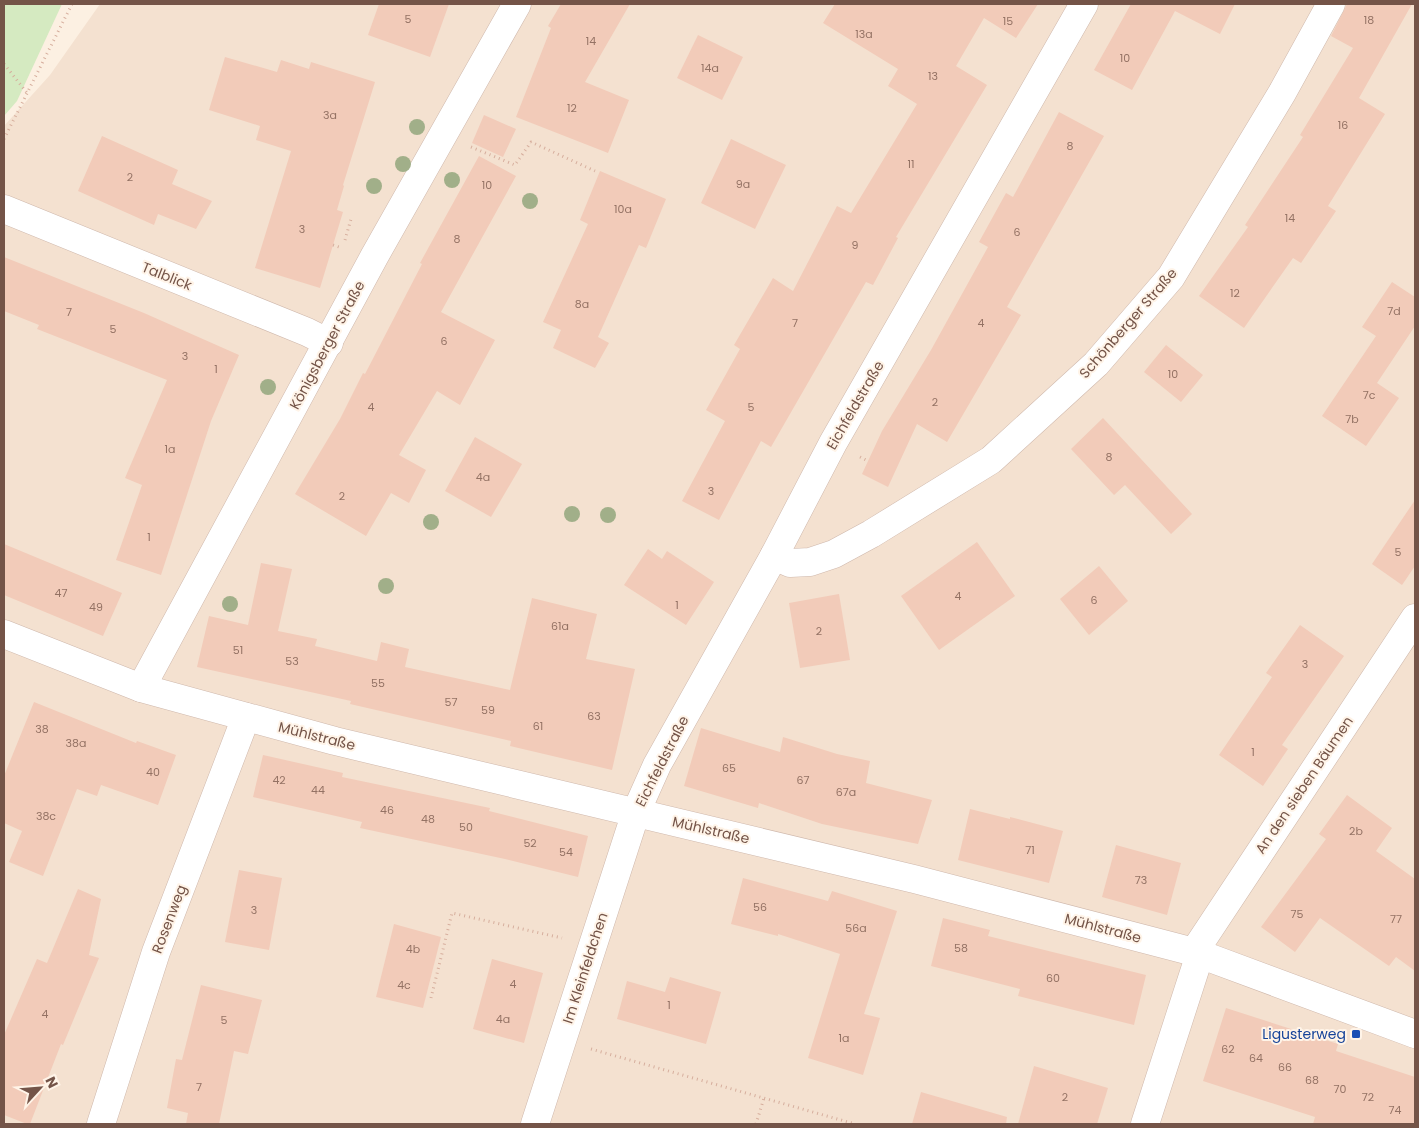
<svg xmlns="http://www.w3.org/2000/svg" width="1419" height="1128" font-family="Poppins,sans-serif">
  <rect width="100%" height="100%" fill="#fcf0e2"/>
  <path fill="#f4e1d0" d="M100,4H1415V1124H4V126L50,75Z"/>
  <path fill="#d5eac1" d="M4,4H62L17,101L4,116Z"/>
  <g fill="#f2cbb9">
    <path d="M379,4H449L430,57L368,35Z"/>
    <path d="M561,4H630L585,82L629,100L608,153L516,117L551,28L548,26Z"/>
    <path d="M835,4H1038L1016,38L984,18L956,66L987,85L896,237L898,238L873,285L866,282L771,447L761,441L719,520L682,501L725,421L706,410L740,349L734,345L773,278L793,291L837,206L851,213L917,104L888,86L898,69L823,23Z"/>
    <path d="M1131,4H1235L1220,34L1175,11L1132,90L1094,70Z"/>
    <path d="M1347,4H1412L1359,98L1385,114L1328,206L1336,211L1301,263L1293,258L1244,328L1199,296L1248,227L1245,225L1303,137L1300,135L1353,48L1331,36Z"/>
    <path d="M698,35L743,57L722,100L677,78Z"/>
    <path d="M225,57L277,72L281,60L309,69L311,62L375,82L343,185L344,186L337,210L343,212L320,288L255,268L291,151L256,140L260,126L209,110Z"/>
    <path d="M1059,112L1104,136L1007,307L1021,315L947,442L917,424L888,487L862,474L882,431L931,350L988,247L979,242L1006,193L1013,197Z"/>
    <path d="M484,115L516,129L503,157L472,143Z"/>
    <path d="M102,136L178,170L172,184L212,201L196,229L158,214L154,225L78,191Z"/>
    <path d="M731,139L786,165L755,229L701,203Z"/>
    <path d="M479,156L516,176L441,312L495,340L460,405L437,391L399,455L426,470L409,503L391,493L366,536L295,494L340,419L363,373L365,374L422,264L420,263Z"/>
    <path d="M600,171L666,199L646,248L639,245L598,337L609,343L595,368L553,348L561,330L543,322L588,224L580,220Z"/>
    <path d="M4,257L144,313L239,355L211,421L161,575L116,560L142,485L125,478L167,380L37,329L39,325L4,311Z"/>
    <path d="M1392,282L1415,297V326L1377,383L1399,398L1366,446L1322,416L1376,336L1362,327Z"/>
    <path d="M1166,345L1203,375L1181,402L1144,372Z"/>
    <path d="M1103,418L1192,514L1171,534L1125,485L1114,495L1071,449Z"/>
    <path d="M475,437L522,464L491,517L445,491Z"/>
    <path d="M1415,500V566L1402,585L1372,564Z"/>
    <path d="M977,542L1015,596L939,650L901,596Z"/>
    <path d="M4,544L122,593L103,636L4,595Z"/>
    <path d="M648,549L662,559L667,551L714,582L686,625L624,585Z"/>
    <path d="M261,563L292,569L278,631L317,639L315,646L377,661L381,642L409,649L405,667L510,690L532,598L597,614L586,659L635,669L612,770L510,746L511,741L350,704L351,701L197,667L209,616L248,625Z"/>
    <path d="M1099,566L1128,601L1089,635L1060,599Z"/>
    <path d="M839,594L850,660L800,668L789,603Z"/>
    <path d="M1300,625L1344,656L1282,745L1288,749L1263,786L1219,755L1272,677L1266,673Z"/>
    <path d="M34,702L136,743L137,741L176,755L158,805L101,785L97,796L77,789L43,876L9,862L22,831L4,823V776Z"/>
    <path d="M701,728L780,752L783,737L837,754L870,761L866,783L932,800L918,844L822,824L759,803L758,808L684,786Z"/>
    <path d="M263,755L343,773L342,777L490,808L489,811L588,836L578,877L505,859L360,828L362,822L253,797Z"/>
    <path d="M1347,795L1392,828L1376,851L1415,879V971L1396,957L1389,966L1320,918L1295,952L1261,927L1326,839L1319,834Z"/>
    <path d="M970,809L1010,819V817L1063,831L1049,883L958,860Z"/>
    <path d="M1116,845L1181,863L1167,915L1102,897Z"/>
    <path d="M239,870L282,878L269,950L225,942Z"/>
    <path d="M743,878L828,901L832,891L897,911L864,1014L880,1018L863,1075L808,1058L840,954L778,934V936L731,924Z"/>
    <path d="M78,889L101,899L89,955L99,958L63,1045L61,1044L30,1124H27L4,1115V1035L37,959L47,963Z"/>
    <path d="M943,918L990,930L988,936L1146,975L1134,1025L1018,996L1020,989L931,966Z"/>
    <path d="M394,924L441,937L423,1008L376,997Z"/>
    <path d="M492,959L543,973L524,1043L473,1029Z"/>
    <path d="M670,977L721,992L706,1044L617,1019L627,981L665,992Z"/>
    <path d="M201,985L262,1000L248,1054L234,1051L219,1124H186L188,1113L167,1108L176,1059L182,1060Z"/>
    <path d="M1226,1008L1338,1044L1336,1051L1415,1077V1124H1313L1315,1117L1203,1081Z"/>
    <path d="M1034,1066L1108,1088L1097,1124H1018Z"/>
    <path d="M921,1092L1007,1117L1006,1124H912Z"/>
  </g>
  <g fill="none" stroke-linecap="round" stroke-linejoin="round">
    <g stroke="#cfb8ac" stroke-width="29">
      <g id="street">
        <path d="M4,209L307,332L329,343"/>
        <path d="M774,556L790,563L810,562L834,554L871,534L991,460L1096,364L1171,277L1282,93L1331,4"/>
        <path d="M4,634L141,688L335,741L914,879L1194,952L1415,1034"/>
        <path d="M141,688L374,257L517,4"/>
        <path d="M1194,952L1415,618"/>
        <path d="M101,1124L156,952L246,717"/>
        <path d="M535,1124L636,812L657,765L774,556L833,443L1084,4"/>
        <path d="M1145,1124L1200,954"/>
      </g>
    </g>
    <g stroke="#d6ae9d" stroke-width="3" stroke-dasharray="1 4" stroke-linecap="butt">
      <path d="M4,64L28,94"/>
      <path d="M4,139L72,4"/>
      <path d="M471,147L515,165L531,142L595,171"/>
      <path d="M345,240L351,219"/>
      <path d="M333,245L342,248"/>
      <path d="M860,457L868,461"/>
      <path d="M431,998L452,913L562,938"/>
      <path d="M591,1049L855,1124"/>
      <path d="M756,1124L764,1098"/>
    </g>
    <use href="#street" stroke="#fff" stroke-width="28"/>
  </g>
  <g fill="#a1af89">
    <circle cx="417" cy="127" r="8"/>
    <circle cx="403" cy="164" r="8"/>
    <circle cx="452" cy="180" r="8"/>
    <circle cx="374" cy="186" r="8"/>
    <circle cx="530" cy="201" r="8"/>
    <circle cx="268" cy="387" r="8"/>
    <circle cx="572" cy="514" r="8"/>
    <circle cx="608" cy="515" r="8"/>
    <circle cx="431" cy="522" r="8"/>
    <circle cx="386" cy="586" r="8"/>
    <circle cx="230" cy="604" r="8"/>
  </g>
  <rect fill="#1a4fb4" stroke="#fff4e8" stroke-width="2" x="1351" y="1029" width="10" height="10" rx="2.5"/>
  <g text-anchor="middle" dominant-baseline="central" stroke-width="4" stroke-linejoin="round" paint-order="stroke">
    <g font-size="11" fill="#947264">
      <text x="408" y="19">5</text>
      <text x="1369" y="20">18</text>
      <text x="1008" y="21">15</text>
      <text x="864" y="34">13a</text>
      <text x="591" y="41">14</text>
      <text x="1125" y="58">10</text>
      <text x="710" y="68">14a</text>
      <text x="933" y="76">13</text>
      <text x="572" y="108">12</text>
      <text x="330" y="115">3a</text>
      <text x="1343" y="125">16</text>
      <text x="1070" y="146">8</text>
      <text x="911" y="164">11</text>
      <text x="130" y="177">2</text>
      <text x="743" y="184">9a</text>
      <text x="487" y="185">10</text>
      <text x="623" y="209">10a</text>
      <text x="1290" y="218">14</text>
      <text x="302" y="229">3</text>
      <text x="1017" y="232">6</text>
      <text x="457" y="239">8</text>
      <text x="855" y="245">9</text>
      <text x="1235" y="293">12</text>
      <text x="582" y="304">8a</text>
      <text x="1394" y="311">7d</text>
      <text x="69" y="312">7</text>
      <text x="795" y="323">7</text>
      <text x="981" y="323">4</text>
      <text x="113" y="329">5</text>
      <text x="444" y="341">6</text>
      <text x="185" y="356">3</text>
      <text x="216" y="369">1</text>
      <text x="1173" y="374">10</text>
      <text x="1369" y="395">7c</text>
      <text x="935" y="402">2</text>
      <text x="371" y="407">4</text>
      <text x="751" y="407">5</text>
      <text x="1352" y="419">7b</text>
      <text x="170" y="449">1a</text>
      <text x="1109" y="457">8</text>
      <text x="483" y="477">4a</text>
      <text x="711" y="491">3</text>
      <text x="342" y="496">2</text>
      <text x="149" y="537">1</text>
      <text x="1398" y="552">5</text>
      <text x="61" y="593">47</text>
      <text x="958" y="596">4</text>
      <text x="1094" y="600">6</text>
      <text x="677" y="605">1</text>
      <text x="96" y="607">49</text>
      <text x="560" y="626">61a</text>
      <text x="819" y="631">2</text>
      <text x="238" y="650">51</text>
      <text x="292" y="661">53</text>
      <text x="1305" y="664">3</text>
      <text x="378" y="683">55</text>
      <text x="451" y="702">57</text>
      <text x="488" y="710">59</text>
      <text x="594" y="716">63</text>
      <text x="538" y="726">61</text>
      <text x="42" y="729">38</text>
      <text x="76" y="743">38a</text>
      <text x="1253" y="752">1</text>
      <text x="729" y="768">65</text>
      <text x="153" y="772">40</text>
      <text x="279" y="780">42</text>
      <text x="803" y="780">67</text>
      <text x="318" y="790">44</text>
      <text x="846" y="792">67a</text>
      <text x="387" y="810">46</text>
      <text x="46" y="816">38c</text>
      <text x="428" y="819">48</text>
      <text x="466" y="827">50</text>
      <text x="1356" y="831">2b</text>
      <text x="530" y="843">52</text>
      <text x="1030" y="850">71</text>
      <text x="566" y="852">54</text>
      <text x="1141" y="880">73</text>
      <text x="760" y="907">56</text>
      <text x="254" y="910">3</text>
      <text x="1297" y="914">75</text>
      <text x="1396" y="919">77</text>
      <text x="856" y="928">56a</text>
      <text x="961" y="948">58</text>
      <text x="413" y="949">4b</text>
      <text x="1053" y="978">60</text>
      <text x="513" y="984">4</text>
      <text x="404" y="985">4c</text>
      <text x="669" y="1005">1</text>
      <text x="45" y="1014">4</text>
      <text x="503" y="1019">4a</text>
      <text x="224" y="1020">5</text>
      <text x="844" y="1038">1a</text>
      <text x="1228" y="1049">62</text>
      <text x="1256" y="1058">64</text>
      <text x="1285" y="1067">66</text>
      <text x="1312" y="1080">68</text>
      <text x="199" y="1087">7</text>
      <text x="1340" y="1089">70</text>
      <text x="1065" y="1097">2</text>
      <text x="1368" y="1097">72</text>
      <text x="1395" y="1110">74</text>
    </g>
    <g font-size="14" fill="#745448" stroke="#fff4e8">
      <text transform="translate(167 276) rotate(22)">Talblick</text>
      <text transform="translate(1128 323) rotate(-49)">Schönberger Straße</text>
      <text transform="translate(327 345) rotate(-62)">Königsberger Straße</text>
      <text transform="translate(855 405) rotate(-60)">Eichfeldstraße</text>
      <text transform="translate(317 736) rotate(14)">Mühlstraße</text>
      <text transform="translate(662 761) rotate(-63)">Eichfeldstraße</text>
      <text transform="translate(1304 785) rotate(-56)">An den sieben Bäumen</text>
      <text transform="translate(711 830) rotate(13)">Mühlstraße</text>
      <text transform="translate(169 919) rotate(-69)">Rosenweg</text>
      <text transform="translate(1103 928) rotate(15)">Mühlstraße</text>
      <text transform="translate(585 968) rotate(-72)">Im Kleinfeldchen</text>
    </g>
    <g font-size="14" fill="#164399" stroke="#fff4e8" text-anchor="end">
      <text x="1346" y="1034">Ligusterweg</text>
    </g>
  </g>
  <rect width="1419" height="1128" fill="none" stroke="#745448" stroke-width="10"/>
  <g transform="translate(40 1088) rotate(64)" stroke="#fff4e8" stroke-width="4" paint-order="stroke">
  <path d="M0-4L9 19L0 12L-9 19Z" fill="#745448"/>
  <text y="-8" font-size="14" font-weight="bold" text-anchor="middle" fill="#745448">N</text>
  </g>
</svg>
